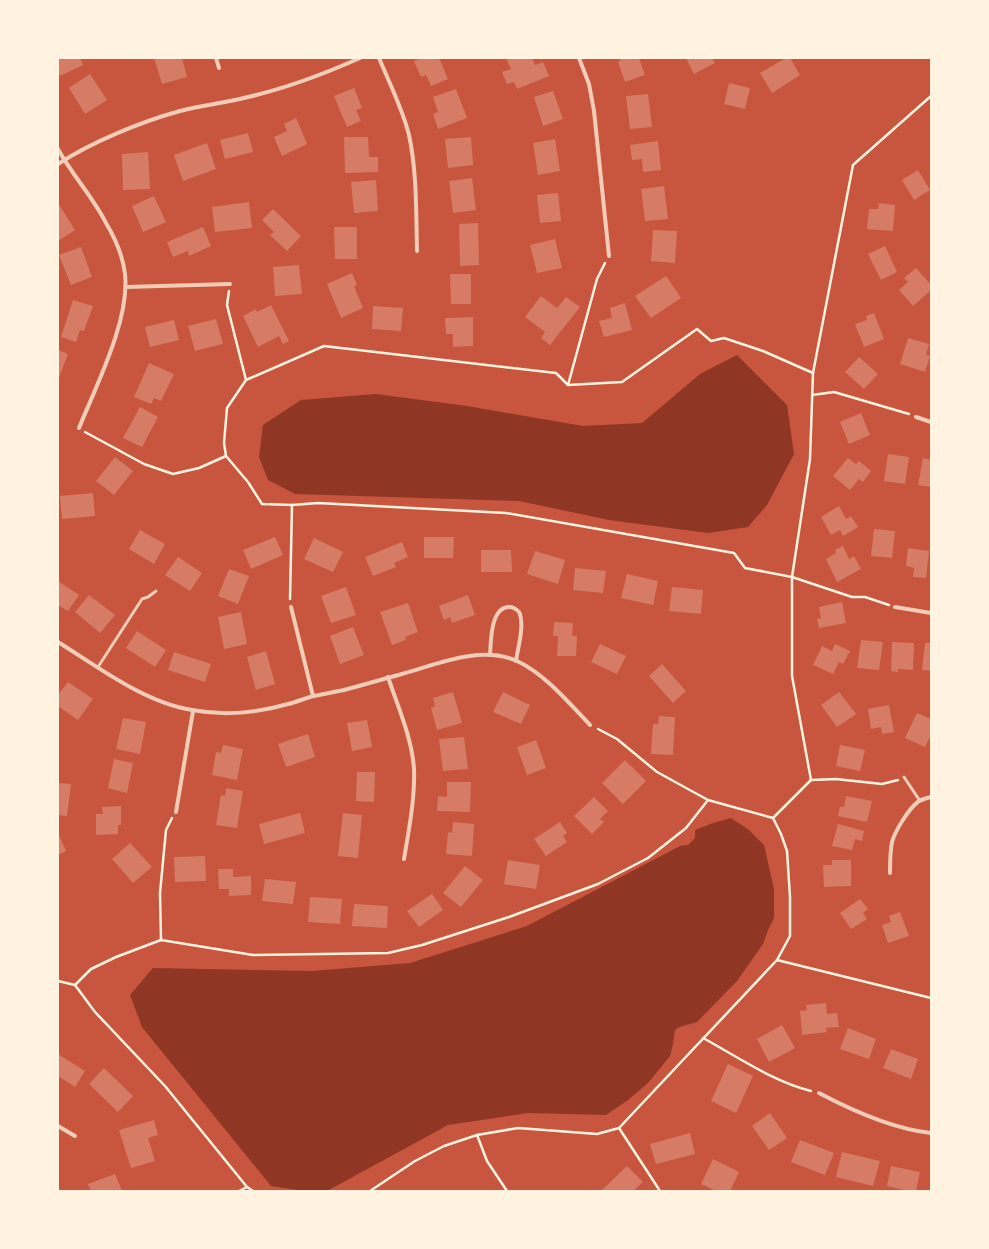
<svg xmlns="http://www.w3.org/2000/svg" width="989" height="1249" font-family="Ubuntu,sans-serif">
  <rect width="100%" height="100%" fill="#c8553d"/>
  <g fill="#8f3625">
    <path d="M737,355L787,405L794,454L767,505L748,527L708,533L609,520L519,501L295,494L268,480L259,457L263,425L301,400L376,394L467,406L583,426L642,423L700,374Z"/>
    <path d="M731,818L749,830L764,845L774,889V918L768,930L763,944L737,981L697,1022C688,1025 682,1025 675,1030L673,1044L670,1056L648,1083L628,1100L606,1115L528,1113L448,1125L327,1191H304L271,1186L142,1027L130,995L153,968L312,971L410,963L527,926L680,846L688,845L695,838V830L713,823Z"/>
  </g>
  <g fill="#d67c66">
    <path d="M58,58H80L83,65L60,76L58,71Z"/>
    <path d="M154,58H182L187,77L162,84Z"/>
    <path d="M422,58H439L448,79L431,86L426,75L421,77L414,61Z"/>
    <path d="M506,58H532L535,65L543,62L549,76L517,89L514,82L507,84L502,72L511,69Z"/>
    <path d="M619,58H639L645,75L625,82L618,62L620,61Z"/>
    <path d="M686,58H712L715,63L694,74Z"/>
    <path d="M786,58H790L800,75L772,93L760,73Z"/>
    <path d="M90,74L107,100L85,114L69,88Z"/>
    <path d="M729,83L750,88L745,109L724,104Z"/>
    <path d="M354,88L362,108L356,110L361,121L347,127L334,96Z"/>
    <path d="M456,89L467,118L438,129L433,114L438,112L433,97Z"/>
    <path d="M553,91L563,119L543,126L534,97Z"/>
    <path d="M648,94L652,127L630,129L626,96Z"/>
    <path d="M296,118L307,144L282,156L274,137L287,131L284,124Z"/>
    <path d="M248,133L253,152L225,159L220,140Z"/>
    <path d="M344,137H368L369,157H378V172L345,173Z"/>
    <path d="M471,137L473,165L448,168L445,139Z"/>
    <path d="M555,139L560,171L538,175L533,143Z"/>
    <path d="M658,141L661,170L643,172L642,159L632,160L630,145Z"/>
    <path d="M207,143L216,169L183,181L174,155Z"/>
    <path d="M148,152L150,189L123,190L122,154Z"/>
    <path d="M918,170L930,190L914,200L902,180Z"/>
    <path d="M472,178L476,210L453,213L449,181Z"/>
    <path d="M376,180L378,211L354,213L351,182Z"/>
    <path d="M664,186L668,219L645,221L641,189Z"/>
    <path d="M558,193L561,221L540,223L537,195Z"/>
    <path d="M154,196L166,222L143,232L132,206Z"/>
    <path d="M249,202L252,228L215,232L212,207Z"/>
    <path d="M58,203L75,230L58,241Z"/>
    <path d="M879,203L895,205L893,231L867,229L869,209H878Z"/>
    <path d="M273,209L301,236L287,251L270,235L274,232L262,220Z"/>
    <path d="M478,223L479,265L460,266L459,224Z"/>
    <path d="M203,227L211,246L189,256L188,251L173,257L167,242Z"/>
    <path d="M334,227H357V259H335Z"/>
    <path d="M653,230L677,231L675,263L651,261Z"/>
    <path d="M555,239L562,268L537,273L530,245Z"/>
    <path d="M885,246L897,272L881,280L868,254Z"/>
    <path d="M81,247L92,277L71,285L59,255Z"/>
    <path d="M299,265L302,294L275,296L273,267Z"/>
    <path d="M916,268L931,285V290L913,306L899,290L908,282L904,278Z"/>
    <path d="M352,273L357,285L354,286L363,308L341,318L327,284Z"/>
    <path d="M450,274H471V304H451Z"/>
    <path d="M666,276L681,298L651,318L635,296Z"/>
    <path d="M541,296L557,308L566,297L580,307L550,345L541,338L545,332L525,317Z"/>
    <path d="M73,300L93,306L84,331L80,330L76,342L61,337Z"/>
    <path d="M625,303L632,330L604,337L599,321L612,318L610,308Z"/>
    <path d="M271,305L289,341L283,344L279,336L258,347L243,316L256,309L257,312Z"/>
    <path d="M373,306L403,308L401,331L372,329Z"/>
    <path d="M874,313L884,339L864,347L855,324L867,320L866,316Z"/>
    <path d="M473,317V346L453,347V334H446L445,318Z"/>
    <path d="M216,319L223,344L195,351L188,326Z"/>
    <path d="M174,320L179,340L150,347L145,327Z"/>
    <path d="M908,338L929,344L926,355L930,356L925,372L900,364Z"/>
    <path d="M58,350L68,354L58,380Z"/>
    <path d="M859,357L878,374L864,389L845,372Z"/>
    <path d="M149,363L174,374L161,401L154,398L151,404L134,397Z"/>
    <path d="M140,407L158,417L142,447L123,438Z"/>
    <path d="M861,413L870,435L849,444L840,422Z"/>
    <path d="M888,454L909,457L905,484L884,481Z"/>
    <path d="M115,457L133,471L114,495L96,481Z"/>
    <path d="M848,458L856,464L859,461L871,471L863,482L859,479L850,490L833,476Z"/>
    <path d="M923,458L931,460V487L918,485Z"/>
    <path d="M93,493L95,516L62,519L60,496Z"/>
    <path d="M839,506L846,519L851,516L858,527L843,536L840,530L831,535L821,517Z"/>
    <path d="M874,529L895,531L892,558L871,556Z"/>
    <path d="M140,530L165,544L154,564L129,549Z"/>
    <path d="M275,537L283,555L251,569L243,550Z"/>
    <path d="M424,537H454L453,558H424Z"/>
    <path d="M314,538L343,552L333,572L304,559Z"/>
    <path d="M402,542L408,557L394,563L396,567L373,576L365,557Z"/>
    <path d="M843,546L849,559L854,556L861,569L837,582L826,559L836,553L835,550Z"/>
    <path d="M908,548L929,551L926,578L913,577L914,568L906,566Z"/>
    <path d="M481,550H511L512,572H481Z"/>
    <path d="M535,551L565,560L558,584L527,574Z"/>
    <path d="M178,557L202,573L190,591L165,575Z"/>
    <path d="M575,568L606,571L603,593L573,590Z"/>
    <path d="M229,569L249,576L238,604L218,596Z"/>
    <path d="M627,574L658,581L653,605L621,598Z"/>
    <path d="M58,581L79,595L68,611L58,605Z"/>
    <path d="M346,587L356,615L331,623L321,596Z"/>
    <path d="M672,587L703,590L701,614L669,611Z"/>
    <path d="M89,595L115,615L100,633L75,612Z"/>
    <path d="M468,595L475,615L452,623L450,617L444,620L439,606Z"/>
    <path d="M842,602L846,623L819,628L817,619L821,618L819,607Z"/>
    <path d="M408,603L418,632L405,637L406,640L392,645L380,612Z"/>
    <path d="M241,612L247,644L224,649L218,617Z"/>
    <path d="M554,622L573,623L572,636H577L576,656H557L558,636H553Z"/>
    <path d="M353,627L364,655L340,664L330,636Z"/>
    <path d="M137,631L166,650L155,667L126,648Z"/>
    <path d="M861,640L883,642L879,670L857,668Z"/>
    <path d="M892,642L914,643L913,670L898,669V672L891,671Z"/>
    <path d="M925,643H931V671L922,670Z"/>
    <path d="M600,644L626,656L617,674L591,662Z"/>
    <path d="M835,644L850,651L843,664L839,662L833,674L813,665L822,646L832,651Z"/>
    <path d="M266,651L275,684L256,690L247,657Z"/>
    <path d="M174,652L211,664L205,682L168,670Z"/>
    <path d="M662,664L686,691L673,703L649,676Z"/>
    <path d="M68,682L93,699L78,720L58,706V695Z"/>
    <path d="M453,692L462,723L437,730L431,708L435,706L433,698Z"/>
    <path d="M503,692L530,705L521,724L493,712Z"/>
    <path d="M839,692L856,714L837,727L821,705Z"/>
    <path d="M889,705L894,732L882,734L881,727L871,729L868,709Z"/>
    <path d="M917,713L931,719V735L925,747L905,738Z"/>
    <path d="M659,716L675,717L673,755L651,754L653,724H658Z"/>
    <path d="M123,718L146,722L140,754L116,749Z"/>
    <path d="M367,720L372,747L352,751L347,723Z"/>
    <path d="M308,734L315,757L286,767L278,744Z"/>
    <path d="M464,737L468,769L443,771L439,739Z"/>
    <path d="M536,740L546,768L527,775L517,747Z"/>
    <path d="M223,745L243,749L237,780L212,775L216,752L221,753Z"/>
    <path d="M840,745L865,750L860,771L836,766Z"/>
    <path d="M114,759L133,763L127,793L108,788Z"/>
    <path d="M625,760L646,781L623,804L602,783Z"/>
    <path d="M357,772H375L374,802L356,801Z"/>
    <path d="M447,782H471L470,812L437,811L438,796L447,797Z"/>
    <path d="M58,783L71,784L67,816L58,815Z"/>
    <path d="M226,788L243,791L237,828L216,825L221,795L225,796Z"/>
    <path d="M846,796L872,801L867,822L838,816L840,807H844Z"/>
    <path d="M594,797L608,811L600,819L604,822L592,834L574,816Z"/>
    <path d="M121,806V825H118V834L96,835V814H103L102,807Z"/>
    <path d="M300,813L305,833L264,844L259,824Z"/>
    <path d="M343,813L362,815L358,858L338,856Z"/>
    <path d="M453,822L474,824L472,856L446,854L448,832L452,833Z"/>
    <path d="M560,822L567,833L563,836L567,842L546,856L534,839Z"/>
    <path d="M838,824L864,831L862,841L855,839L852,850L832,846Z"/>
    <path d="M58,833L66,851L58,855Z"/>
    <path d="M130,843L152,867L133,883L112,859Z"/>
    <path d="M205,856L206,881L175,882L174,857Z"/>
    <path d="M508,860L540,865L536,889L504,884Z"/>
    <path d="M832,860H851V886L824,887L823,865H832Z"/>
    <path d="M465,866L483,880L461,907L443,893Z"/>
    <path d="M218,869H233V877L251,876V895L229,896V889H219Z"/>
    <path d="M265,879L296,882L293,904L262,901Z"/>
    <path d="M432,894L443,910L419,927L407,911Z"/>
    <path d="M310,897L342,899L340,924L308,922Z"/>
    <path d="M860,899L868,909L863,913L867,919L851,929L840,913Z"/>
    <path d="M354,904L388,906L387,928L352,926Z"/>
    <path d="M900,912L909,936L888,943L882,925L891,922L889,916Z"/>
    <path d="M826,1003L827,1014L837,1013L839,1027L826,1028L827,1032L802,1035L800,1011L807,1010L806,1005Z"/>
    <path d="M782,1025L795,1048L769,1062L757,1039Z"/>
    <path d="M848,1028L876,1039L869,1059L840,1049Z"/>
    <path d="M891,1049L918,1059L911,1079L883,1068Z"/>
    <path d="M58,1054L85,1071L75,1087L58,1076Z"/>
    <path d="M728,1064L753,1076L736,1113L711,1101Z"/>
    <path d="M104,1068L133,1096L118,1112L89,1084Z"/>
    <path d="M770,1113L787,1138L769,1150L752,1126Z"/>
    <path d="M154,1120L158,1135L148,1138L155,1161L131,1168L119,1130Z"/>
    <path d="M690,1133L695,1154L656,1164L650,1144Z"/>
    <path d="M800,1140L834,1153L825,1175L791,1162Z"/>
    <path d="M842,1152L880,1161L873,1186L836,1177Z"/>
    <path d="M713,1159L739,1172L730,1191H716L701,1184Z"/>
    <path d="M627,1166L643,1182L633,1191H601Z"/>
    <path d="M891,1166L920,1172L916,1191H909L887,1186Z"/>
    <path d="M115,1174L122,1191H91L88,1184Z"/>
  </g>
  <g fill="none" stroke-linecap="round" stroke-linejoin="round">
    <g stroke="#fff3e0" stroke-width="2.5">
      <path d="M229,291L227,305L246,380"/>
      <path d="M813,373L853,165L931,96"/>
      <path d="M568,385L597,279L605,263"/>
      <path d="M812,395L834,392L909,414"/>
      <path d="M85,432L144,464L173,474L199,468L226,456"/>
      <path d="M290,599L292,505"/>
      <path d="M598,729L617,739L657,772L708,800"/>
      <path d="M811,780L792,676V577L810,459L813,373L763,351L724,338L711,341L697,329L622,382L568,385L556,373L324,346L246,380L227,408L224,443L226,456L248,482L262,504L292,505L318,503L506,513L734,553L745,568L792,577L852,597H865L889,605"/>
      <path d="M773,818L811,780L836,779L882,784L898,780"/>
      <path d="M161,940L160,893L166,830L172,818"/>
      <path d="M777,960L931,998"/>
      <path d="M58,981L75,985"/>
      <path d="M703,1038C738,1057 772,1081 811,1091"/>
      <path d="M619,1128L660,1191"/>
      <path d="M477,1135L487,1161L507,1191"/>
      <path d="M239,1191L247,1187"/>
      <path d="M253,1191L247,1187L165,1086L95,1012L75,985L91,969L116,957L161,940L253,955L388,953L422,945L509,917L598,884L648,858L686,828L708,800L773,818L781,834L787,851L790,897V936L777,960L619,1128L597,1134L518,1128L477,1135L444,1146L415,1161L370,1191"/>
    </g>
    <g stroke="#f1ccb7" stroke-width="3">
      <path d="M98,667L142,599L148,597L156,591"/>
      <path d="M904,777L920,801"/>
    </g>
    <g stroke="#f1ccb7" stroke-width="4">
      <path d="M216,58L219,68"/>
      <path d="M379,58C389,82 403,110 409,135C417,172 416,212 417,251"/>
      <path d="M579,58L589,84L594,111L609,256"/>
      <path d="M58,149C72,175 93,197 106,223C115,238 123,257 125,274C130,320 96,386 79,428"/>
      <path d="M58,164C92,142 140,122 180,111C202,105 226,103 248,97C287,88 324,74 360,58"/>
      <path d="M126,287L230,284"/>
      <path d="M916,417L931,422"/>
      <path d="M291,607L313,696"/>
      <path d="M895,607L931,613"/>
      <path d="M58,642C98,667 145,703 192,710C224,716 257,713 288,704C297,702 305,698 314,696C324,694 334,692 344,690C363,685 383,679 402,674C438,664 480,645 517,661C545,674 569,703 590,725"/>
      <path d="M490,655C491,642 490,605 511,607C515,608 519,611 520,614C524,628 518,647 516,661"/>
      <path d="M388,677C398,707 412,738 414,769C415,799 409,829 404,859"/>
      <path d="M176,812L193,711"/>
      <path d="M890,873C890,863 890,852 892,842C895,831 909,808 919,801C923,799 927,798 931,797"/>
      <path d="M819,1093C853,1111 893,1129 931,1133"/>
      <path d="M58,1126L75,1136"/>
    </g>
  </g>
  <rect width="989" height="1249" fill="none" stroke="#fff3e0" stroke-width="118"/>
</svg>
